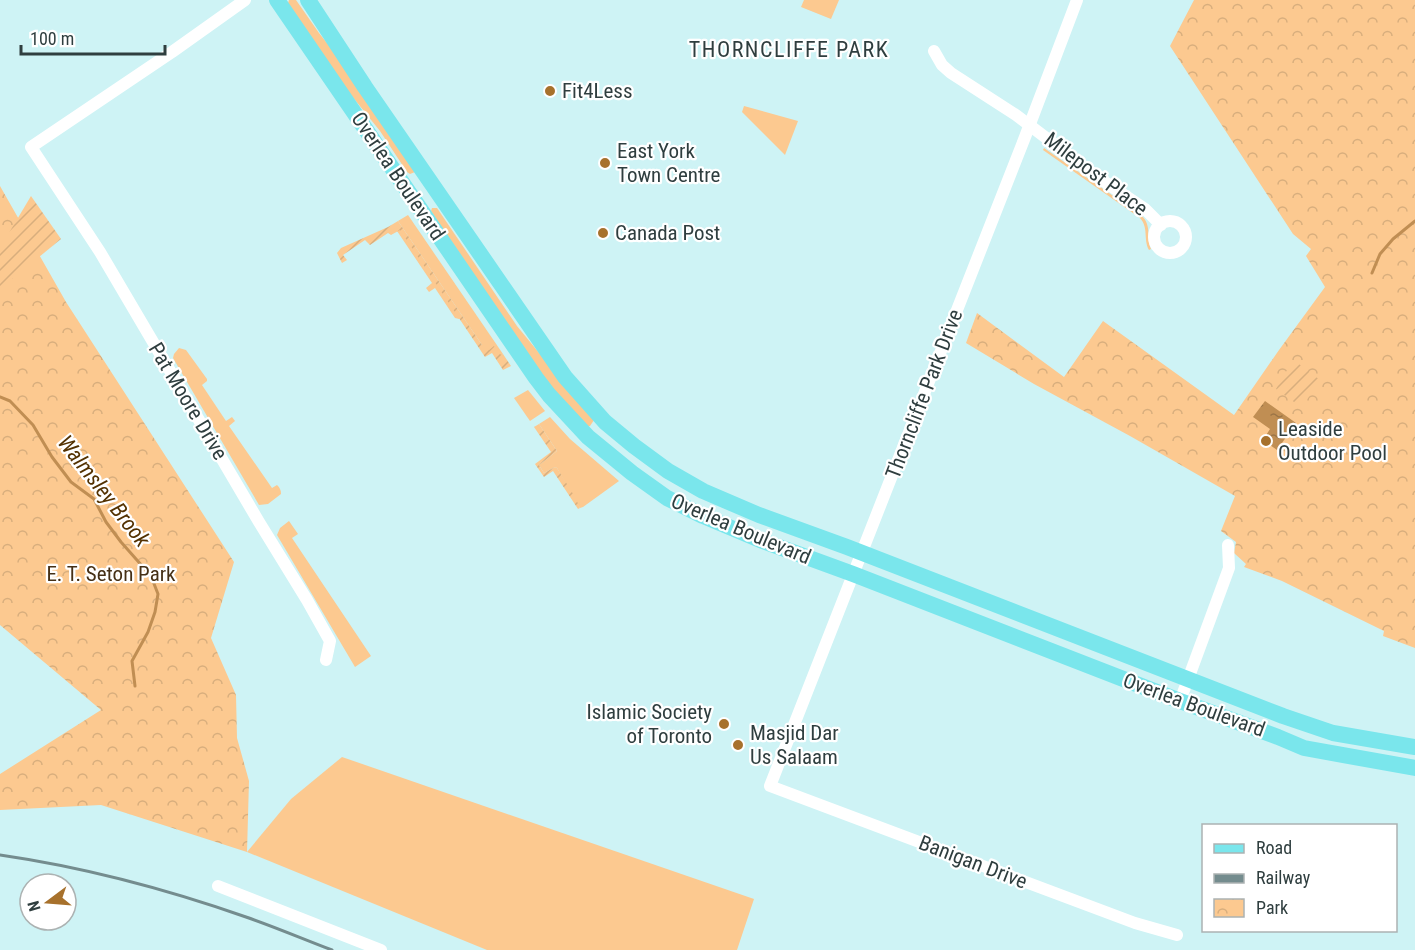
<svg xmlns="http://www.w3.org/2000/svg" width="1415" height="950" font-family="'Roboto Condensed',sans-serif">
  <defs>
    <pattern id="park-crowns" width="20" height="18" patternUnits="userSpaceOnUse" patternTransform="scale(1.5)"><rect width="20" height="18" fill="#fcc990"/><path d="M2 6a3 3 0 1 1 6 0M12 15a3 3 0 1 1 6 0" fill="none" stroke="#d8ae7d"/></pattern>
    <pattern id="garden-furrows" width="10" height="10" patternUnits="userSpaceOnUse" patternTransform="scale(1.5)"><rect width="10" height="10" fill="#fcc990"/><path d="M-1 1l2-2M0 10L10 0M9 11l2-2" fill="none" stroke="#d8ae7d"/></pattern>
    <pattern id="water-ripples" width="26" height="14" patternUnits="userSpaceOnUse" patternTransform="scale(1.5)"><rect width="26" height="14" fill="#c08e53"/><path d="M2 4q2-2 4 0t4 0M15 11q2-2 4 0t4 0" fill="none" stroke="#9c7546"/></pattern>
  </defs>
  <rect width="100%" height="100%" fill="#cef3f5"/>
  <g fill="#fcc990">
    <path d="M289,0H296L319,33L352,75L415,172L410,174L407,172L380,131L343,85L288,3Z"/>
    <path d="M804,0H839L831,19L801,7Z"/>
    <path d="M744,106L798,121L785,155L742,112Z"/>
    <path d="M1044,148L1142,216C1152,226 1146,237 1151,249L1149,250C1143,239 1149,228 1140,218L1043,150Z"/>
    <path d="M432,208H437L517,326L594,420L590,426L587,427L555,395L431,211Z"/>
    <path d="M408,215L503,354L501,356L488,350L482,345L398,221Z"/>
    <path d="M400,229L461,318L459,319L455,318L435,288L429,292L426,288L432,283L397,231Z"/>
    <path d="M179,348L186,350L207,379V381L202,385L226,421L232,417L235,421L229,426L272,488L277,485C280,488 281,490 281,494L268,504L259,505L173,358L174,354Z"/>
    <path d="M528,390L545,411L530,421L514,398Z"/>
    <path d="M550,417L570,439L619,481L583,507L580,508L557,468L555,467L544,473L539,465L557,451L539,424Z"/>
    <path d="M289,521L298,534L292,538L371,656L355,667L277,535L280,528Z"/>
    <path d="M342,757L754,899L737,950H487L247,852L291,799Z"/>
  </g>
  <g fill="url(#park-crowns)">
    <path d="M1194,0H1415V648L1383,636L1384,631L1282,581L1244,567L1246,564L1234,553L1236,542L1221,531L1235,496L1130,436L1034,384L966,343L977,313L1064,377L1103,321L1234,415L1279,350L1325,287L1306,256L1311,249L1293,234L1170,46Z"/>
    <path d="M0,186L66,302L234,562L211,638L236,695L237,738L249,781L247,852L101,805L0,810V774L101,710L0,625Z"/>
  </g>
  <g fill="url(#garden-furrows)">
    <path d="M31,196L61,239L0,289V248Z"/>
    <path d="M398,221L482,345L484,344L489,350L494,346L501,355L503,354L511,366L503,370L492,353L485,357L400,230L391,235L388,233L370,245L365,240L343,255L347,260L342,263L337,253L341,248L388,227Z"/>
    <path d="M1295,361L1320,380L1311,394L1301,407L1276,389L1284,374Z"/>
    <path d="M539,424L557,451L539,465L544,473L555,467L557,468L575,497L580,508L578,509L553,471L544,477L535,464L551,452L534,427Z"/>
  </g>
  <path fill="url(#water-ripples)" d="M1265,401L1296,423L1277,450L1263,440L1270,429L1253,417Z"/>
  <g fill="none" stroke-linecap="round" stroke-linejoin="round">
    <g stroke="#c08e53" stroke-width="3">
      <path d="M1372,273L1380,254L1393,239L1415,221"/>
      <path d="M0,397L10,401L33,425L52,457L71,482L94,499L106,522L121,542L151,576L158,594L155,612L148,632L132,661L135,686"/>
    </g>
    <g stroke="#fff" stroke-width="12">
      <path d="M245,0L172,52L31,147L100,252L259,522L307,600L330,641L326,660"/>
      <path d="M1077,0L1025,137L770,786L1135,923L1177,935"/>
      <path d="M934,51L942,65L951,73L1016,115L1099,178L1145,209L1161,225"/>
      <circle cx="1170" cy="237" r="16"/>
      <path d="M1180,701L1229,568L1228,545"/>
      <path d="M218,886L381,950"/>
    </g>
    <g stroke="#7ae6ec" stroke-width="16">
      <path d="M277,0L536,378L549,395L588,437L632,473L667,498L703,516L760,540L853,574L1180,701L1278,737L1304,748L1415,768"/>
      <path d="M308,0L365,87L565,377L605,422L634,446L668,471L703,491L759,515L847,547L1283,716L1333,733L1415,747"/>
    </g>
    <path stroke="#748c8e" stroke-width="3" d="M0,855C83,867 166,889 246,917C275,927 303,939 332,950"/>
  </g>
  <g fill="#a7712c" stroke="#fff" stroke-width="2">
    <circle cx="550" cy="91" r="6"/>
    <circle cx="605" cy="163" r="6"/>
    <circle cx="603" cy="233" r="6"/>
    <circle cx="1266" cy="441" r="6"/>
    <circle cx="724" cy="724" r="6"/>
    <circle cx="738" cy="745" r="6"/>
  </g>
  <g text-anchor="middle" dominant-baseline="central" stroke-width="4.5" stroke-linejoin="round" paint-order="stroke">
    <g font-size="21" fill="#2f3e3f" stroke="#fff" text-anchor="start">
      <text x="562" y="91">Fit4Less</text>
      <text x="617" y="151">East York<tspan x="617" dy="24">Town Centre</tspan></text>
      <text x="615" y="233">Canada Post</text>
      <text x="1278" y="429">Leaside<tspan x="1278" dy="24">Outdoor Pool</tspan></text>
      <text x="712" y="712" text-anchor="end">Islamic Society<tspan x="712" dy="24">of Toronto</tspan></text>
      <text x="750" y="733">Masjid Dar<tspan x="750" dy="24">Us Salaam</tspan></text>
    </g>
    <g font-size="21" fill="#2f3e3f" stroke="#fff">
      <text transform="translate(1096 174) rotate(37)">Milepost Place</text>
      <text transform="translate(398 176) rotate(56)">Overlea Boulevard</text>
      <text transform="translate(924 394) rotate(-69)">Thorncliffe Park Drive</text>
      <text transform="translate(188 401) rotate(59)">Pat Moore Drive</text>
      <text transform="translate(741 529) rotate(23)">Overlea Boulevard</text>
      <text transform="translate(1194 705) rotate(20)">Overlea Boulevard</text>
      <text transform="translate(973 862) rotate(21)">Banigan Drive</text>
    </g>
    <g font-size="21" fill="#463016" stroke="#fff">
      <text x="111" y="574">E. T. Seton Park</text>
    </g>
    <g font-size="22" letter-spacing="1.5" fill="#2f3e3f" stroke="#fff">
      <text x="789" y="49">THORNCLIFFE PARK</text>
    </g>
    <g font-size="22" font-style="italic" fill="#533100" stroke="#fff">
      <text transform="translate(104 491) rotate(52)">Walmsley Brook</text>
    </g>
  </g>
  <rect x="1202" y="824" width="195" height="108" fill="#ffffff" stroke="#acb2b2" stroke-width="1.5"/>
  <rect x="1214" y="844" width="30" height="9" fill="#7ae6ec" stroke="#acb2b2" stroke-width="1.5"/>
  <text x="1256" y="854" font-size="18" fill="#2f3e3f">Road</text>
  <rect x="1214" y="874" width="30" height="9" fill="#748c8e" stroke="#acb2b2" stroke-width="1.5"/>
  <text x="1256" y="884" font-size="18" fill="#2f3e3f">Railway</text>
  <rect x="1214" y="899" width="30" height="18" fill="url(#park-crowns)" stroke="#acb2b2" stroke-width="1.5"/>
  <text x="1256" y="914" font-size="18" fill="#2f3e3f">Park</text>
  <g transform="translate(48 902) rotate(254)"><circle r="28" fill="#ffffff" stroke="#acb2b2" stroke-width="1.5"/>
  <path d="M0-4.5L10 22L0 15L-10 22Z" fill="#a7712c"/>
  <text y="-9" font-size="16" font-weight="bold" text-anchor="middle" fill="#2f3e3f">N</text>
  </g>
  <path d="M21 45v9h144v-9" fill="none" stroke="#2f3e3f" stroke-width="3"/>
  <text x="30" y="45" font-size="18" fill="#2f3e3f" stroke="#ffffff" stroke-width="4.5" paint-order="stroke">100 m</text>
</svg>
